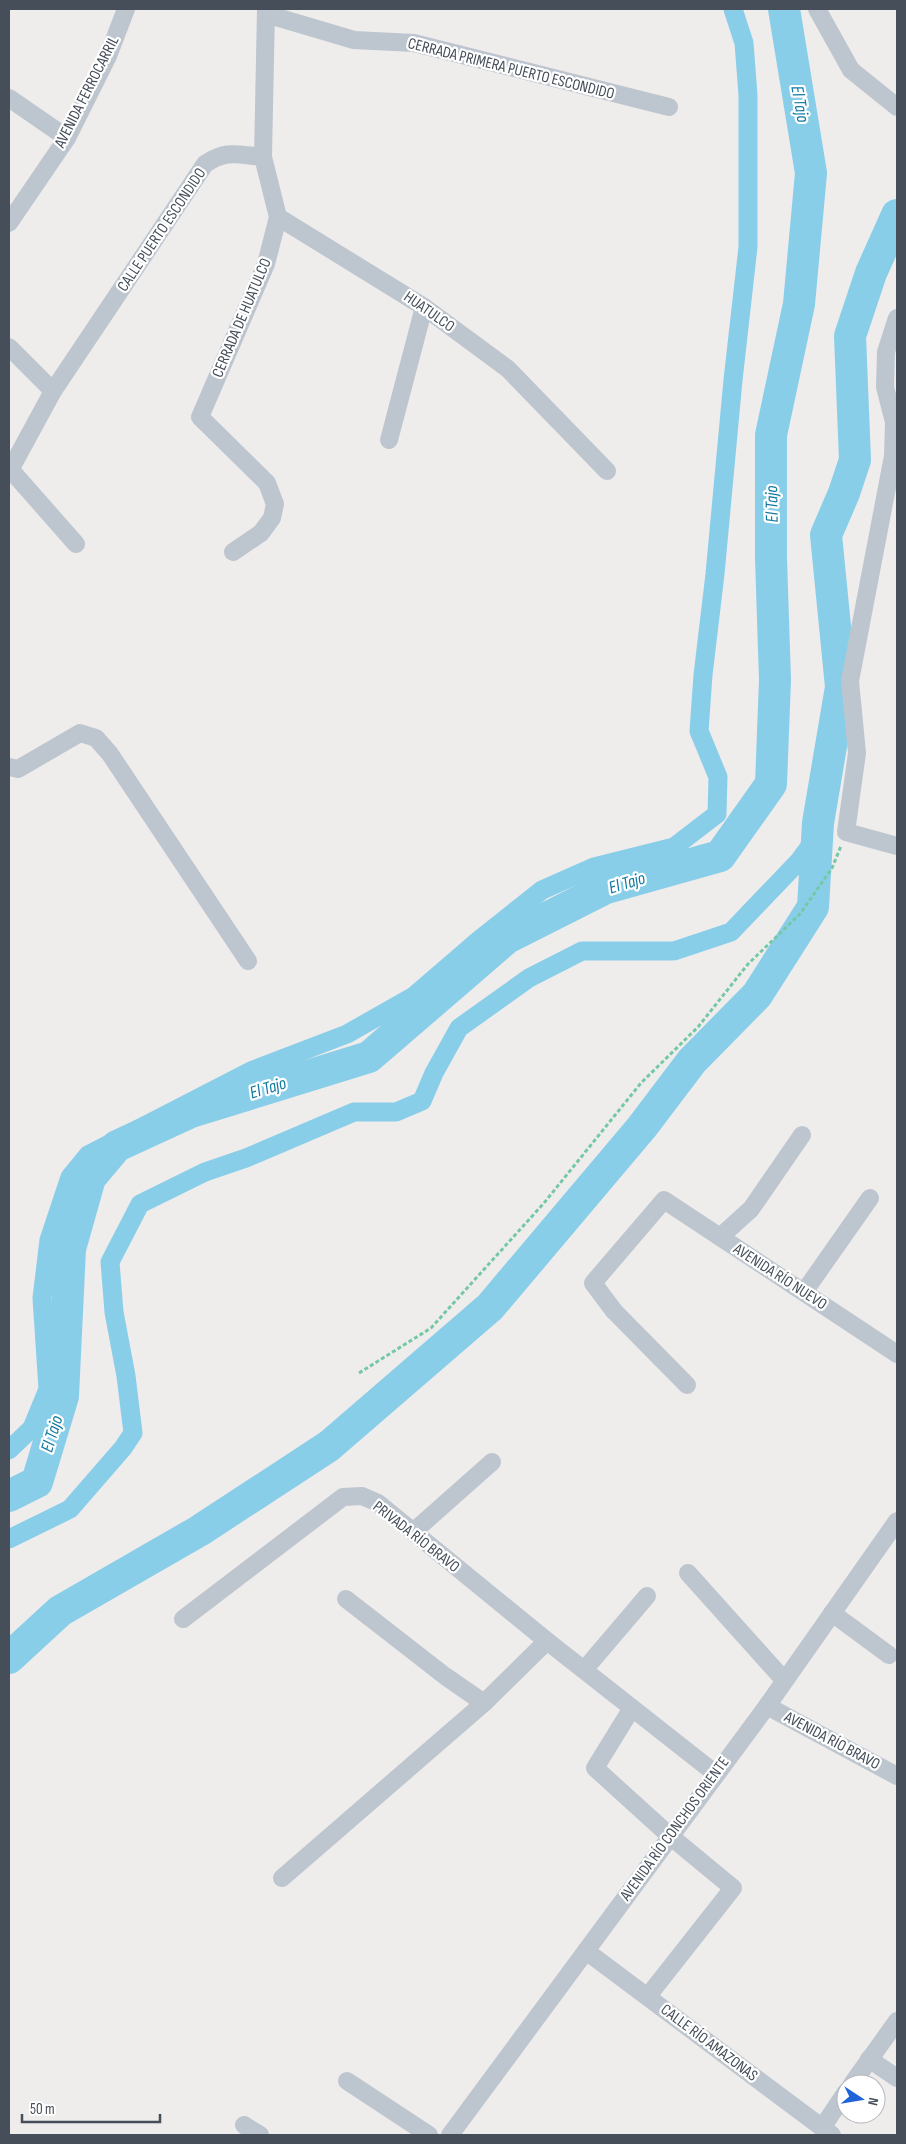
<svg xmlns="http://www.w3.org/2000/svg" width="906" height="2144" font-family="'Sofia Sans Condensed',sans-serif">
  <rect width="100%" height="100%" fill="#efecec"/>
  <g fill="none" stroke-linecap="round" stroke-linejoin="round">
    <g stroke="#89cee9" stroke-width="19">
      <path d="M9,1450L32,1428L48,1389L42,1298L49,1240L70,1177L88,1155L253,1070L347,1034L414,996L479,940L542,890L594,867L674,847L717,814L718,777L699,731L703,675L715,574L733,380L748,247V95L744,43L733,9"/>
      <path d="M9,1539L70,1509L123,1448L133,1433L126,1376L114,1312L110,1262L140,1204L205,1172L246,1158L354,1112H396L422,1101L434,1073L459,1028L529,978L582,951H674L731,932L799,861L817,837"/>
    </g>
    <g stroke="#89cee9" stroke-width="32">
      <path d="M9,1496L37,1482L63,1396L70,1249L90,1178L117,1146L191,1112L369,1057L507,938L606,888L720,856L771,784L775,680L771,558V435L799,304L811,173L784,9"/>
      <path d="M9,1658L60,1611L199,1531L329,1446L490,1307L642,1127L692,1061L757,995L813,907L818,823L841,687L826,535L844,493L855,460L850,336L871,273L897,215"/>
    </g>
    <path stroke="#74c9a5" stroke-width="3" stroke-dasharray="4 2.5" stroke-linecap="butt" d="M359,1373L431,1328L544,1203L641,1083L698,1027L748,964L800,914L832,868L841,846"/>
    <g stroke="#bdc6cf" stroke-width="18">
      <path d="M266,9L263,157L278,217L424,307L508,369L607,471"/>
      <path d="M817,9L851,70L897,107"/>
      <path d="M266,14L354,40L414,43L669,107"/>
      <path d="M9,98L67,138"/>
      <path d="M9,223L67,138L108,56L126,9"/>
      <path d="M897,318L886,352L885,387L894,422L893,456L850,681L857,753L846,832L897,846"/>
      <path d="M9,347L53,391"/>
      <path d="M389,440L424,307"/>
      <path d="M10,469L76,544"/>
      <path d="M9,472L53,391L205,164C227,149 238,155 263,157"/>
      <path d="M233,552L261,533L272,518L275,504L267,483L200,417L266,264L278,217"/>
      <path d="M9,767L18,769L80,733L96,738L110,754L248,961"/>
      <path d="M720,1237L751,1209L802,1135"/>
      <path d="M804,1292L870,1198"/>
      <path d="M687,1385L614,1311L593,1283L664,1200L897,1354"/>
      <path d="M413,1532L492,1462"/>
      <path d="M688,1573L784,1680"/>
      <path d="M346,1599L445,1676L484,1703"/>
      <path d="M832,1613L889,1655"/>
      <path d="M183,1619L343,1497L362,1496L378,1503L547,1641L716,1774"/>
      <path d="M584,1670L647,1596"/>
      <path d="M767,1706L897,1776"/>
      <path d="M632,1708L595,1768L670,1836L733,1888L648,1996"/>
      <path d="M282,1878L484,1703L547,1641"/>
      <path d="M586,1951L832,2135"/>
      <path d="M869,2059L897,2078"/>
      <path d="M347,2081L429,2135"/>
      <path d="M852,2084L897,2021"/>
      <path d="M244,2125L260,2135"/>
      <path d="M822,2128L846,2092"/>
      <path d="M450,2135L767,1706L897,1521"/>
    </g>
  </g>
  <g text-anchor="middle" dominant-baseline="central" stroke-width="4.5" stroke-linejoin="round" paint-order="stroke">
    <g font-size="16" fill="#454e59" stroke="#fff">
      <text transform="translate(511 69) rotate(14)">CERRADA PRIMERA PUERTO ESCONDIDO</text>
      <text transform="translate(87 92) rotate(-63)">AVENIDA FERROCARRIL</text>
      <text transform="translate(162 230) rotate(-56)">CALLE PUERTO ESCONDIDO</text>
      <text transform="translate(429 312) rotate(35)">HUATULCO</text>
      <text transform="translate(242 318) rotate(-67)">CERRADA DE HUATULCO</text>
      <text transform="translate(780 1277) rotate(33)">AVENIDA RÍO NUEVO</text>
      <text transform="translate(416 1537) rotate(38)">PRIVADA RÍO BRAVO</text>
      <text transform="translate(832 1741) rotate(28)">AVENIDA RÍO BRAVO</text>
      <text transform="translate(675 1829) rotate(-54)">AVENIDA RÍO CONCHOS ORIENTE</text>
      <text transform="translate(709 2043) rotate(37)">CALLE RÍO AMAZONAS</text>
    </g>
    <g font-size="18" font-style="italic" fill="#1079a1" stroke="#fff">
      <text transform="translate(800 104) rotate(80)">El Tajo</text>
      <text transform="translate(772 504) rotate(-91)">El Tajo</text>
      <text transform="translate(627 883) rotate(-17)">El Tajo</text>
      <text transform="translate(268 1088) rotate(-17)">El Tajo</text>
      <text transform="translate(52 1434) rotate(-73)">El Tajo</text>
    </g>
  </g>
  <rect width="906" height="2144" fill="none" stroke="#454e59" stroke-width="20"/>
  <g transform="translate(861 2099) rotate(102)"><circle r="24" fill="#ffffff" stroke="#b5b8bd"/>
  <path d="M0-4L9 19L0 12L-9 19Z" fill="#1e63d8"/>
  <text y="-8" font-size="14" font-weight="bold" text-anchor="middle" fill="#454e59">N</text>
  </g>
  <path d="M22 2114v8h138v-8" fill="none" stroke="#454e59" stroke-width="2.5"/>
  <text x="30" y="2114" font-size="15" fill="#454e59" stroke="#ffffff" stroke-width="4" paint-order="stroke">50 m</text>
</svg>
